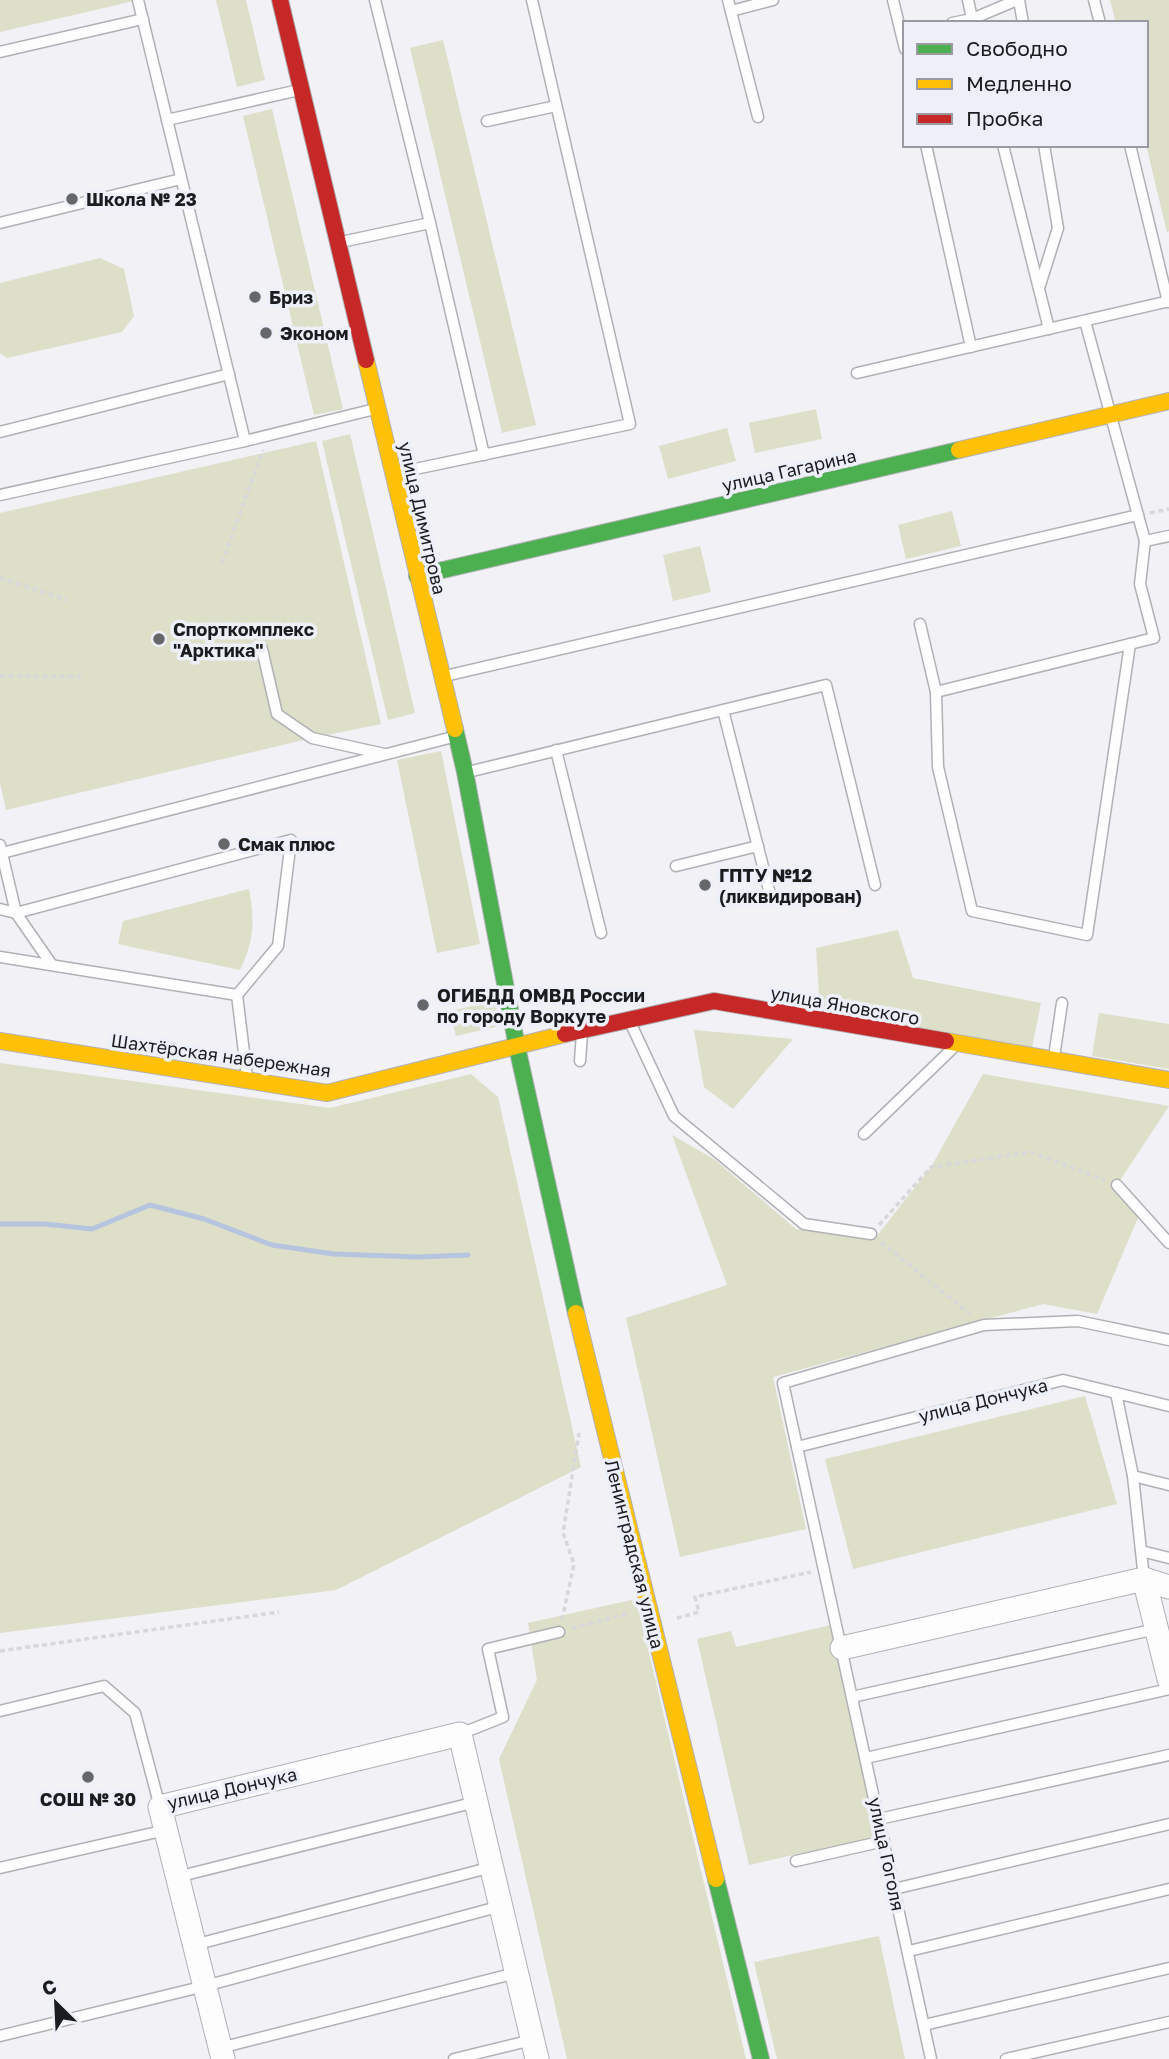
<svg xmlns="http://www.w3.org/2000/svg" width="1169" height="2059" font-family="'Golos Text',sans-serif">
  <rect width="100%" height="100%" fill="#f1f1f6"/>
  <g fill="#dddfc8">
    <path d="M0,0H134V1L0,32Z"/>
    <path d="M216,0H246L265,80L237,87Z"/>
    <path d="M1110,0H1169V231L1167,232L1146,145V23H1116Z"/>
    <path d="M443,40L536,425L502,433L410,48Z"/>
    <path d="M272,109L343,409L314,415L243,116Z"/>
    <path d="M100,258L124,269L134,316L122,332L7,358L0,353V283Z"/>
    <path d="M816,409L822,439L755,453L749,423Z"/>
    <path d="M727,428L736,461L668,479L659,446Z"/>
    <path d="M350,434L415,713L388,720L322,441Z"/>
    <path d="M316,441L381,724L312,738L6,810L0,783V513Z"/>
    <path d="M952,511L961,546L906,559L898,525Z"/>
    <path d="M700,546L711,592L673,601L663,555Z"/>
    <path d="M441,751L480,944L437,953L397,760Z"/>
    <path d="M249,889C255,922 254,940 240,970L118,944L123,921Z"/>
    <path d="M898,930L913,978L1041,1003L1032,1048L820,1010L816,948Z"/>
    <path d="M495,1001L500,1026L456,1036L450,1011Z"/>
    <path d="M1099,1013L1169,1024V1069L1092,1056Z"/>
    <path d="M694,1030L793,1039L733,1109L704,1087Z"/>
    <path d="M0,1063L330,1108L471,1074L498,1097L581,1467L336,1590L0,1633Z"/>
    <path d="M983,1074L1169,1106L1117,1185L1140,1213L1097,1314L1043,1304L773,1377L806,1529L680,1557L626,1318L727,1285L672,1135L714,1159L796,1229L876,1237L931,1167Z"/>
    <path d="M1085,1396L1117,1504L853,1569L825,1459Z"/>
    <path d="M636,1599L746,2059H567L499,1759L537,1680L528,1623Z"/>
    <path d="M831,1625L878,1836L749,1865L697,1639L731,1631L736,1647Z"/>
    <path d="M879,1936L905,2059H777L754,1962Z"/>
  </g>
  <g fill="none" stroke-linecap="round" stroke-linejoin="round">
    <path stroke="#b6c4e0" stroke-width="5" d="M0,1224H45L92,1229L150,1205L204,1219L272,1245L334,1254L419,1257L468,1255"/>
    <g stroke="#b0b1b5" stroke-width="13">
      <g id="lane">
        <path d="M138,0L245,441"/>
        <path d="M375,0L430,223L484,455"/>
        <path d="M728,0L758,117"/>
        <path d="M893,0L905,49"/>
        <path d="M968,0L973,23"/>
        <path d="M1019,0L1023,23"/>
        <path d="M1094,0L1100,23"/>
        <path d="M731,11L773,0"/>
        <path d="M952,23L972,19L1017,0"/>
        <path d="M0,52L143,19"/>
        <path d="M167,120L299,90"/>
        <path d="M487,121L556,106"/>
        <path d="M926,145L971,347"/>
        <path d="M1003,145L1049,329"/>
        <path d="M1130,145L1168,302"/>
        <path d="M0,223L181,179"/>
        <path d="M341,242L430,223"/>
        <path d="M1040,285L1058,228L1044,145"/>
        <path d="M1085,321L1145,541L1169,536"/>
        <path d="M857,373L1169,301"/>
        <path d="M0,432L229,374"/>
        <path d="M396,473L630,424L532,0"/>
        <path d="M0,495L245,441L375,409"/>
        <path d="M920,624L936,692L938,767L972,911L1087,935L1130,644"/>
        <path d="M262,649L277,714L312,738L384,754"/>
        <path d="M445,676L1138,515"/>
        <path d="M936,692L1154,638L1140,584L1145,541"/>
        <path d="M723,710L826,685L875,885"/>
        <path d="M556,750L601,933"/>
        <path d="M468,772L723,710L770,894"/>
        <path d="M0,845L16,913L52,965"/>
        <path d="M2,853L453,737"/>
        <path d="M676,866L758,846"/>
        <path d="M0,909L16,913L291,840L278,946L237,995L247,1077"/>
        <path d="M0,957L237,995"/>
        <path d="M630,1022L674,1116L804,1224L871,1234"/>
        <path d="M1054,1057L1062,1003"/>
        <path d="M580,1061L582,1033"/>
        <path d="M864,1134L953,1048"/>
        <path d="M1117,1185L1169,1243"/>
        <path d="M1116,1393L1133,1476L1144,1579"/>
        <path d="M797,1447L1063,1380L1169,1406"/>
        <path d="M1133,1476L1169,1485"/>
        <path d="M1141,1551L1169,1558"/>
        <path d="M852,1697L1156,1629"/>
        <path d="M0,1711L104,1686L135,1713L160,1807"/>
        <path d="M460,1734L503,1717L488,1649L559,1632"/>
        <path d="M866,1758L1169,1689"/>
        <path d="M879,1819L1169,1755"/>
        <path d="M796,1861L884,1841"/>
        <path d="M0,1868L166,1830"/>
        <path d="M177,1877L476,1802"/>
        <path d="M894,1889L1169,1824"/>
        <path d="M194,1945L492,1867"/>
        <path d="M909,1951L1169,1889"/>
        <path d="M924,2025L1169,1968"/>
        <path d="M0,2036L205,1986L501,1906"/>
        <path d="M220,2048L516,1973"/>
        <path d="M454,2059L532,2040"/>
        <path d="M931,2059L783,1383L984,1325L1078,1321L1169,1340"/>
        <path d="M1006,2059L1169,2022"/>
      </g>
    </g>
    <g stroke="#b0b1b5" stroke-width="25">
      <g id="street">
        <path d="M1144,1579L1169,1679"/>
        <path d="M842,1648L1144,1579L1169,1587"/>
        <path d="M223,2059L160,1807L460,1734L537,2059"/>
      </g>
    </g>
    <g stroke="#b0b1b5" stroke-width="18">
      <g id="fast">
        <path d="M417,576L959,450"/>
        <path d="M455,729L465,772L517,1047L576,1313"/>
        <path d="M716,1879L761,2059"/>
      </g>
    </g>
    <g stroke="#b0b1b5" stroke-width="18">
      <g id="slow">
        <path d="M366,360L455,729"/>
        <path d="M959,450L1169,401"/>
        <path d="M0,1041L327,1093L565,1034"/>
        <path d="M946,1041L1169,1080"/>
        <path d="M576,1313L716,1879"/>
      </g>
    </g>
    <g stroke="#b0b1b5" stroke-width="18">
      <g id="jam">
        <path d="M280,0L366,360"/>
        <path d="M565,1034L714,1001L946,1041"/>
      </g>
    </g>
    <g stroke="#d8d8da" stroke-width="3.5" stroke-dasharray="5 3.5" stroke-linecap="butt">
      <path d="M1150,513L1169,509"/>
      <path d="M222,563L263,450"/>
      <path d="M0,578L67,600"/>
      <path d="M0,676L85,677"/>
      <path d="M879,1225L931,1167L1031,1152L1105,1180"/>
      <path d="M881,1242L970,1314"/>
      <path d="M677,1618L699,1612L695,1597L811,1572"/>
      <path d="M562,1620L574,1564L563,1533L579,1433"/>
      <path d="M572,1628L626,1614"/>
      <path d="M0,1651L279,1612"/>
    </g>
    <use href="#lane" stroke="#fdfdfe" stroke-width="10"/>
    <use href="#street" stroke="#fdfdfe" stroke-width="23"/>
    <use href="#fast" stroke="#4caf50" stroke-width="16"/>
    <use href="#slow" stroke="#ffc107" stroke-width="16"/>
    <use href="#jam" stroke="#c62828" stroke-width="16"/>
  </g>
  <g fill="#66676a" stroke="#eef0f9" stroke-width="2.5">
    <circle cx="72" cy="199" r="7"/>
    <circle cx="255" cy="297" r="7"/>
    <circle cx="266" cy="333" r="7"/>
    <circle cx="159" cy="639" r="7"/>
    <circle cx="224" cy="844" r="7"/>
    <circle cx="705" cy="885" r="7"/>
    <circle cx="423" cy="1005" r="7"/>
    <circle cx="88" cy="1777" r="7"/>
  </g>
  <g text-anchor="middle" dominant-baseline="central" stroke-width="7" stroke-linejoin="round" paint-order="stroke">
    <g font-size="18" font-weight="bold" fill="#1b1c1f" stroke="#eef0f9" text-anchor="start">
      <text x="86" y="199">Школа № 23</text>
      <text x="269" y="297">Бриз</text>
      <text x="280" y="333">Эконом</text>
      <text x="173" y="629">Спорткомплекс<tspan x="173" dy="21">"Арктика"</tspan></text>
      <text x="238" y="844">Смак плюс</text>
      <text x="719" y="875">ГПТУ №12<tspan x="719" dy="21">(ликвидирован)</tspan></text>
      <text x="437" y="995">ОГИБДД ОМВД России<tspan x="437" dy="21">по городу Воркуте</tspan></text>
      <text x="88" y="1799" text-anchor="middle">СОШ № 30</text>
    </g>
    <g font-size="18" fill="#1b1c1f" stroke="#eef0f9">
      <text transform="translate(789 470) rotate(-13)">улица Гагарина</text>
      <text transform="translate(423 518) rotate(77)">улица Димитрова</text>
      <text transform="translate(845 1005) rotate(10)">улица Яновского</text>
      <text transform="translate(221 1055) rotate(8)">Шахтёрская набережная</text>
      <text transform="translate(983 1400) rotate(-14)">улица Дончука</text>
      <text transform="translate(635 1554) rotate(76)">Ленинградская улица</text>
      <text transform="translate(232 1788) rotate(-13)">улица Дончука</text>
      <text transform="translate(887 1854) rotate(78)">улица Гоголя</text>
    </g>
  </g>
  <rect x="903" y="21" width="245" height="126" fill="#eef0f9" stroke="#9a9ba2" stroke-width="2"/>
  <rect x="917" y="44" width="35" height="10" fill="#4caf50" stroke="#9a9ba2" stroke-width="2"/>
  <text x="966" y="56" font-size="21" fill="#1b1c1f">Свободно</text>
  <rect x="917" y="79" width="35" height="10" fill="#ffc107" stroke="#9a9ba2" stroke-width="2"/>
  <text x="966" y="91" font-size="21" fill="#1b1c1f">Медленно</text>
  <rect x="917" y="114" width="35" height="10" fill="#c62828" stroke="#9a9ba2" stroke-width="2"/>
  <text x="966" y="126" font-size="21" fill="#1b1c1f">Пробка</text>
  <g transform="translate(56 2003) rotate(336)" stroke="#eef0f9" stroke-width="5" paint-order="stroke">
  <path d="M0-5L12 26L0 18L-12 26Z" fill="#1b1c1f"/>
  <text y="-10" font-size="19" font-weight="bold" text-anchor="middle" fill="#1b1c1f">С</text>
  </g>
</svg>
